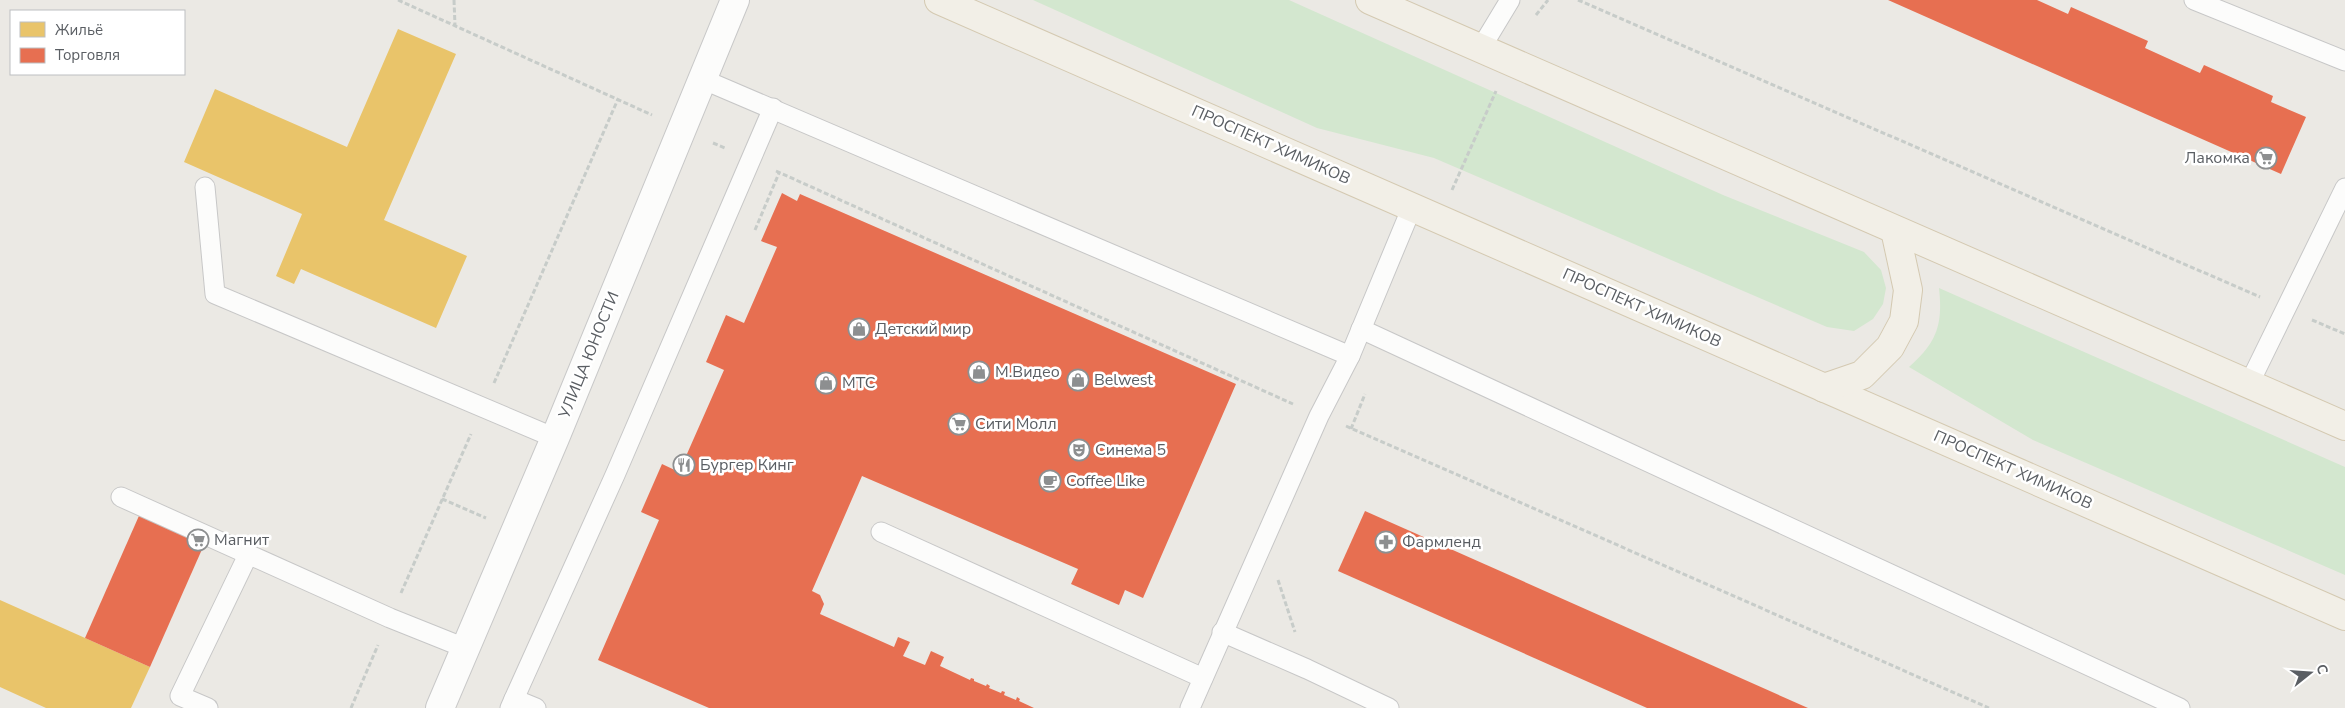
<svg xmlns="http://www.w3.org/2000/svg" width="2345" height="708" font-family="'Nunito Sans',sans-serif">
  <rect width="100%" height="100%" fill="#ebe9e4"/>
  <g fill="#d3e7cf">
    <path d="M1033,0H1289L1723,195L1864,252L1881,270L1886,288L1883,304L1873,319L1854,331L1827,327L1434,158L1317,128Z"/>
    <path d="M1939,288L2345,467V575L2033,440L1909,367C1937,342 1943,325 1939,288Z"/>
  </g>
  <g fill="#e9c46a">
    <path d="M398,29L456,54L384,220L467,256L436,328L301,269L294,284L276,276L302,214L184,162L215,89L347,147Z"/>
    <path d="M0,600L150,667L131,708H46L0,687Z"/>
  </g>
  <g fill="#e76f51">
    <path d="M1888,0H2037L2068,14L2071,7L2148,41L2145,48L2200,73L2204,65L2273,96L2271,102L2306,117L2281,174Z"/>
    <path d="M782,193L797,201L800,194L1236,384L1143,598L1125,590L1119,605L1071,584L1078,569L862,476L812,591L820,595L824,604L820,614L894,647L898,637L910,642L903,656L925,665L931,651L944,657L940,666L970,680L971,678L974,679V681L986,686L987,684L990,686L989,688L1001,693L1002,691L1005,692L1004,695L1016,700L1017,697L1020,699L1019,701L1034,708H709L598,660L659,520L641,512L662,464L679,472L724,370L706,362L726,315L744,323L777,247L761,241Z"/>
    <path d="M142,509L207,538L150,667L85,638Z"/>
    <path d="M1365,511L1808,708H1647L1338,571Z"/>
  </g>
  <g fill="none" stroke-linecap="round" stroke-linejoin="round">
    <g stroke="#c7c7c7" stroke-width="21">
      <g id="lane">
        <path d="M2194,0L2345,61"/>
        <path d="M1481,48L1510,0"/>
        <path d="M702,79L1350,356"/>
        <path d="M205,187L215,294L555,438"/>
        <path d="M1361,329L2180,708"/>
        <path d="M2249,384L2345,188"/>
        <path d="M121,497L390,618L465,648"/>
        <path d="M881,532L1203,678"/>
        <path d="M1222,632L1307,669L1389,708"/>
        <path d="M514,699L615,475L773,108"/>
        <path d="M208,708L180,696L248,555"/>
        <path d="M510,708L514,699L536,708"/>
        <path d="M1190,708L1319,416L1350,356L1412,207"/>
      </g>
    </g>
    <g stroke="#c8c8c8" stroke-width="30">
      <path id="secondary" d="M440,708L555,438L735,0"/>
    </g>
    <g stroke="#d4c9b1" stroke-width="30">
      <g id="primary">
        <path d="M939,0L2345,616"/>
        <path d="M1370,0L2345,426"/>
        <path d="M1824,388L1862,375L1890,347L1904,321L1908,290L1895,230"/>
      </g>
    </g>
    <g stroke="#c7ccc9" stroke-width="3" stroke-dasharray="5 2.5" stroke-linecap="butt">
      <path d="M398,0L652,115"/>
      <path d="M454,0L455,25"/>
      <path d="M1578,0L2260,297"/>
      <path d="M1536,15L1548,0"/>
      <path d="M713,143L725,148"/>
      <path d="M776,171L1293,404"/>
      <path d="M1452,190L1496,91"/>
      <path d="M755,230L779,173"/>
      <path d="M2312,320L2345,334"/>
      <path d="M494,383L618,99"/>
      <path d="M1346,426L1989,708"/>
      <path d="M1351,429L1365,394"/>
      <path d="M442,499L486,518"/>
      <path d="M1278,580L1295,632"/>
      <path d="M401,593L471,434"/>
      <path d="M351,708L378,645"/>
    </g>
    <use href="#lane" stroke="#fcfcfb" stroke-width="19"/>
    <use href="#secondary" stroke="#fcfcfb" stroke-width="28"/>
    <use href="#primary" stroke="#f2efe7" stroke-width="28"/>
  </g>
  <defs>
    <g id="supermarket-ring" transform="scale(1.125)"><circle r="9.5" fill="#fff" stroke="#8d8f90" stroke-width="1.5"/><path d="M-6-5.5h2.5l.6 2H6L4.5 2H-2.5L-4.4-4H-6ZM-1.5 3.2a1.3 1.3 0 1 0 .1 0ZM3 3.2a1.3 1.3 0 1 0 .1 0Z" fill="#8d8f90"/></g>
    <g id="shop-ring" transform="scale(1.125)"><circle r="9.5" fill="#fff" stroke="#8d8f90" stroke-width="1.5"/><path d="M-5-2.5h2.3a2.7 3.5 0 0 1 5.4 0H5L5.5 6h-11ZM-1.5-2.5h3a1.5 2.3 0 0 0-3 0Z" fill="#8d8f90"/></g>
    <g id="theatre-ring" transform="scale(1.125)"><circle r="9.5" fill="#fff" stroke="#8d8f90" stroke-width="1.5"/><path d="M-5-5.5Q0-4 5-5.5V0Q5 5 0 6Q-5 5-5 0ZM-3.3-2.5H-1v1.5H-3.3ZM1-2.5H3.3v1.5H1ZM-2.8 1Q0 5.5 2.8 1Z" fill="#8d8f90"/></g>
    <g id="restaurant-ring" transform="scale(1.125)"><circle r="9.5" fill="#fff" stroke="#8d8f90" stroke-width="1.5"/><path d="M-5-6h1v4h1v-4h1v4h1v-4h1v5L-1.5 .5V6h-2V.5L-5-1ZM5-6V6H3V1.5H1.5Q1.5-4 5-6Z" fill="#8d8f90"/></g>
    <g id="cafe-ring" transform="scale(1.125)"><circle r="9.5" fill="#fff" stroke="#8d8f90" stroke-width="1.5"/><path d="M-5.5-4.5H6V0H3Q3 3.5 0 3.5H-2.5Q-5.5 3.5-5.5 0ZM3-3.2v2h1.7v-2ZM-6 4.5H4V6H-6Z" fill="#8d8f90"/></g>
    <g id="pharmacy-ring" transform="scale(1.125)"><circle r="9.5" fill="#fff" stroke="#8d8f90" stroke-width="1.5"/><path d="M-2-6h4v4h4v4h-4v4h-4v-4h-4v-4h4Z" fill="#8d8f90"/></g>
  </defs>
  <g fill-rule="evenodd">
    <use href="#supermarket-ring" x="2266" y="158"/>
    <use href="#shop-ring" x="859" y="329"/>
    <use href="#shop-ring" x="979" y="372"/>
    <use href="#shop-ring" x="1078" y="380"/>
    <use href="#shop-ring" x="826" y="383"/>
    <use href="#supermarket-ring" x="959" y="424"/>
    <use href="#theatre-ring" x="1079" y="450"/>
    <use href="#restaurant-ring" x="684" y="465"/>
    <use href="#cafe-ring" x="1050" y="481"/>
    <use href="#supermarket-ring" x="198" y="540"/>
    <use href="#pharmacy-ring" x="1386" y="542"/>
  </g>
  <g text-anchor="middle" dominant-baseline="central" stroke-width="5" stroke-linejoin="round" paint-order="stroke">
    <g font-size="16" fill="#5a5e63" stroke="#fff">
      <text transform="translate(1271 145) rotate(24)">ПРОСПЕКТ ХИМИКОВ</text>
      <text transform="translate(1642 308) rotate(24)">ПРОСПЕКТ ХИМИКОВ</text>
      <text transform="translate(589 355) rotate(-68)">УЛИЦА ЮНОСТИ</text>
      <text transform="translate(2013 470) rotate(24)">ПРОСПЕКТ ХИМИКОВ</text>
    </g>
    <g font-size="16" fill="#5a5e63" stroke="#fff" text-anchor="start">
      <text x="2250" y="158" text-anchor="end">Лакомка</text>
      <text x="875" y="329">Детский мир</text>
      <text x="995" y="372">М.Видео</text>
      <text x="1094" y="380">Belwest</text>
      <text x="842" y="383">МТС</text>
      <text x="975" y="424">Сити Молл</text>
      <text x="1095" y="450">Синема 5</text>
      <text x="700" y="465">Бургер Кинг</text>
      <text x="1066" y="481">Coffee Like</text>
      <text x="214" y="540">Магнит</text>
      <text x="1402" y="542">Фармленд</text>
    </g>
  </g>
  <rect x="10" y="10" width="175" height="65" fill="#ffffff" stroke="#bdbfc1"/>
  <rect x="20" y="22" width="25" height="15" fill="#e9c46a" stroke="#bdbfc1"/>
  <text x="55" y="35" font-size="15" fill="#5a5e63">Жильё</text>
  <rect x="20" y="48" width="25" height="15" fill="#e76f51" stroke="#bdbfc1"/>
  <text x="55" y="60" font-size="15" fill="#5a5e63">Торговля</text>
  <g transform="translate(2310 673) rotate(73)" stroke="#ffffff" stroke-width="4" paint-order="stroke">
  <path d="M0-4L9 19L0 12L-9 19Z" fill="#5a5e63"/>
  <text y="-8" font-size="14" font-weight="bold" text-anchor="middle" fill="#5a5e63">С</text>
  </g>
</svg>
